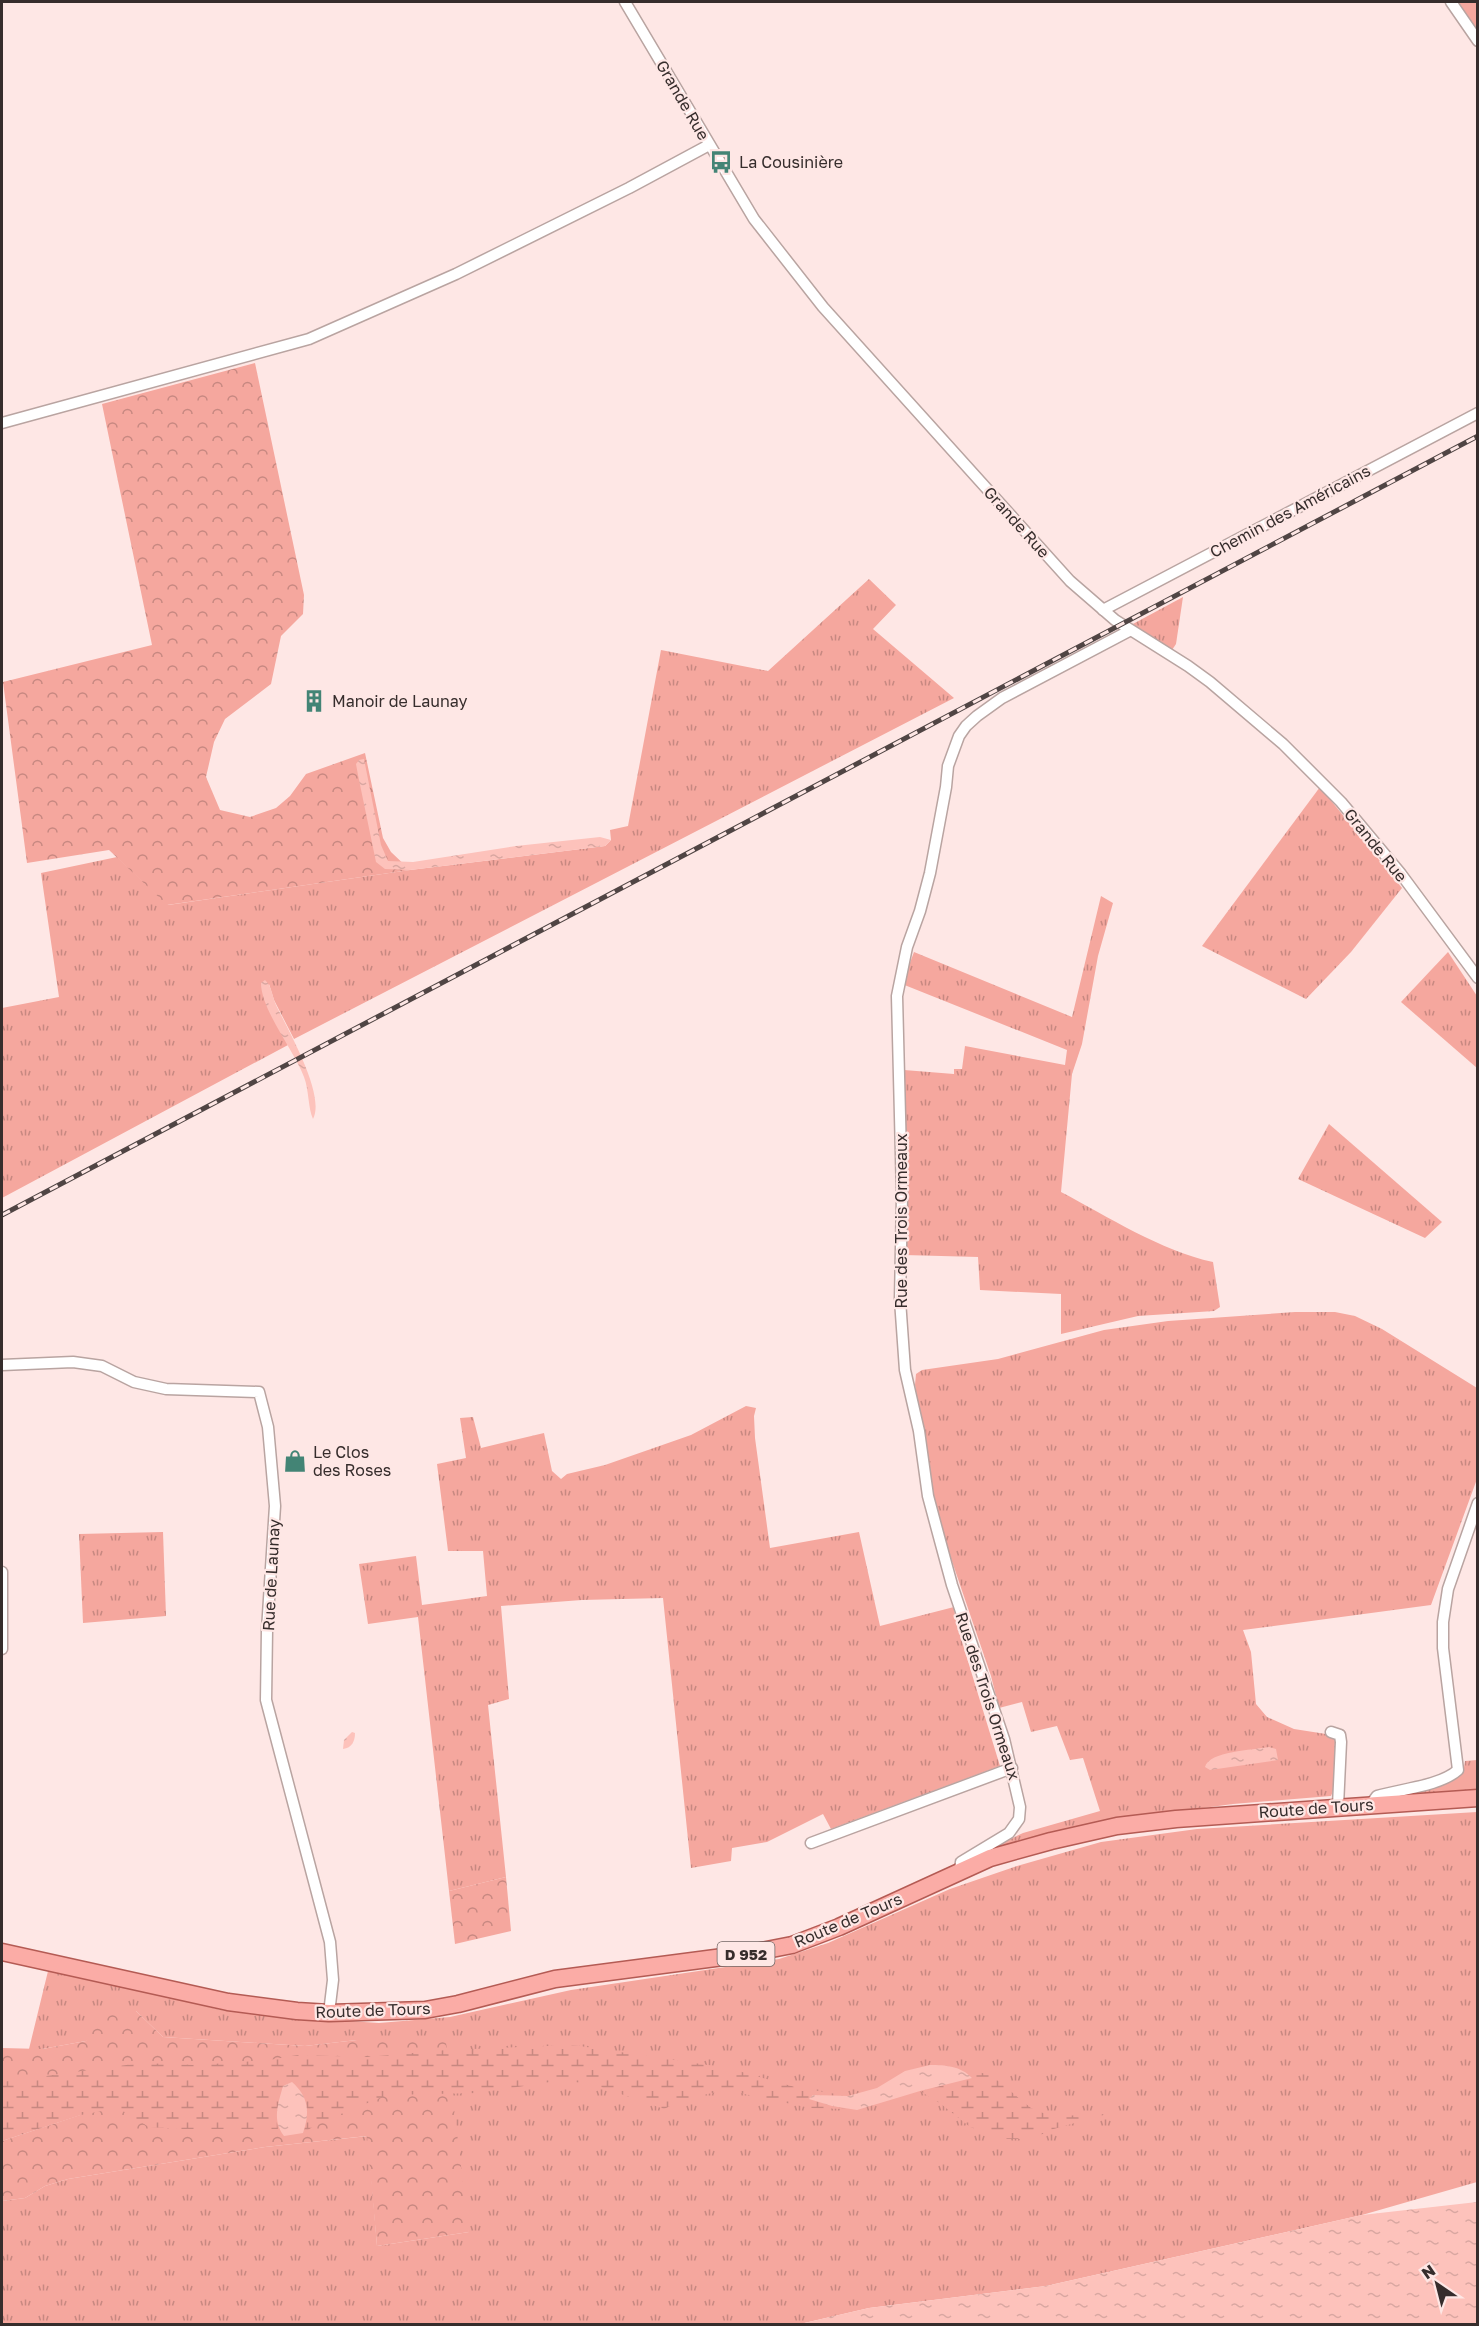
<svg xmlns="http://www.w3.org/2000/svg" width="1479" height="2326" font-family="'Golos Text',sans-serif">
  <defs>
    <pattern id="grass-tufts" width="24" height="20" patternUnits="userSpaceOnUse" patternTransform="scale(1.5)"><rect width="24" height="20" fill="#f5a79e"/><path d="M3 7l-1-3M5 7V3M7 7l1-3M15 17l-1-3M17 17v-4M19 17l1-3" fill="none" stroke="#c78881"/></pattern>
    <pattern id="forest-crowns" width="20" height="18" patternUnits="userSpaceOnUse" patternTransform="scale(1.5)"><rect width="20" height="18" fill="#f5a79e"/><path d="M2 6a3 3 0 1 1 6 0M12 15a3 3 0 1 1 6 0" fill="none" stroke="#c78881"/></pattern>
    <pattern id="wetland-marsh" width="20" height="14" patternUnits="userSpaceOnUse" patternTransform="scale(1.5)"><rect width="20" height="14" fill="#f5a79e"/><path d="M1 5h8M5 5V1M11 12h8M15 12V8" fill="none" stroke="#c78881"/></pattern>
    <pattern id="water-ripples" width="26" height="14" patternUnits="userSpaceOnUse" patternTransform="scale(1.5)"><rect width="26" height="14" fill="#fdc2bb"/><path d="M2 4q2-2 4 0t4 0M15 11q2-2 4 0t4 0" fill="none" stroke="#d9a7a1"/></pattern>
  </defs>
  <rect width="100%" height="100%" fill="#fee7e5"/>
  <g fill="url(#grass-tufts)">
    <path d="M1455,2H1477V32Z"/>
    <path d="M869,579L896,605L873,629L954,698L294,1039L274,1000L269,984L267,1004L288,1045L2,1198V1008L59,997L41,873L117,857L168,905L410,870L605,846L611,840L610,830L628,826L661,650L768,671Z"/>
    <path d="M1183,597L1176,644L1172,650L1131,625Z"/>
    <path d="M1320,787L1402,888L1351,952L1306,999L1202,946Z"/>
    <path d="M1101,896L1113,903L1098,956L1082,1044L1072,1074L1061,1192C1107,1216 1161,1251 1213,1262L1220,1307L1214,1311L1138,1316L1061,1334V1294L980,1290L978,1257L904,1255L906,1138L904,1070L954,1074V1069H962L965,1046L1065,1065L1067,1050L902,984L914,952L1072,1017Z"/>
    <path d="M1448,952L1477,996V1068L1401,1002Z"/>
    <path d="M1329,1124L1442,1222L1425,1238L1298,1179Z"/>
    <path d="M1295,1312H1335L1355,1316L1382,1329L1477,1388V1479L1431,1605L1243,1630L1251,1652L1256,1704L1267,1717L1294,1729L1326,1734L1335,1739L1338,1746L1337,1782L1331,1796L1233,1804L1097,1822L983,1852L1023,1833L1100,1811L1083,1758L1070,1760L1057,1726L1031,1732L1022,1702L999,1708L991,1676L938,1520L915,1385L916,1374L922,1370L998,1359L1104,1330L1168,1321Z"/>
    <path d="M746,1406L756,1408L754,1416L755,1438L770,1548L859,1532L880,1626L954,1607L956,1622L1000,1766L831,1829L823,1814L767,1842L732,1848L731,1861L691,1868L663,1598L582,1600L501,1606L509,1699L488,1705L506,1877L449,1891L418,1617L368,1624L359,1564L416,1556L422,1605L487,1596L483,1551H448L437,1464L466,1458L460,1418L473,1417L481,1448L544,1433L552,1471L561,1479L567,1474L605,1465L691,1435Z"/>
    <path d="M163,1532L166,1616L83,1623L79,1534Z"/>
    <path d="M1477,1760V1790L1392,1796L1452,1780L1463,1773L1465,1761Z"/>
    <path d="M1477,1812V2182L1362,2215L1046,2286L869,2308L800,2324H2V2201L25,2198L45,2186L68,2179L265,2147L368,2136L377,2246L469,2232L357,2040L305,2046L163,2037L136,2011L86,2041L42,2049H29L49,1967L221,2010L287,2017L379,2023L450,2017L571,1990L779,1959L828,1943L950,1889L1017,1866L1101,1842L1197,1829Z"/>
  </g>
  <g fill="url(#forest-crowns)">
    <path d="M255,363L304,595L303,614L281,636L271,684L225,719L214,742L206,777L220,810L250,817L276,808L290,796L306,774L365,753L383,838L391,852L410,870L167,905L109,850L27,863L3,682L152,645L102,404Z"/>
    <path d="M506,1877L511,1931L455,1944L449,1891Z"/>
    <path d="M101,2009L136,2011L163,2037L305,2046L357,2040L446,2042L469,2232L377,2246L367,2136L265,2147L68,2179L45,2186L25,2198L2,2201V2141L80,2115L2,2090V2048L42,2049L86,2041Z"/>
  </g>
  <g fill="url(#wetland-marsh)">
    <path d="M573,2045L728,2068L795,2087L848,2096L813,2095L809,2099L846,2109L810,2108L726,2090L685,2099L664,2109L589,2083L556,2081L478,2093L387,2095L319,2123L303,2133L308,2118L303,2092L283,2086L276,2117L278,2129H178L149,2127L118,2108L81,2115L2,2141V2082L141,2063L197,2065L269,2060L297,2055L367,2057L447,2050Z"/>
    <path d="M946,2065L991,2075L1031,2108L1043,2113L1060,2116L1107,2114L1050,2130L1033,2139H1003L970,2127L941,2104L920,2091L971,2078L967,2073Z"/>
  </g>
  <g fill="url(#water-ripples)">
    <path d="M364,759L381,845L388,861L413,862L516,846L600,837L611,840L605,846L410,870L385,869L376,862L358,775L356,764L359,760Z"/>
    <path d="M265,980C272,986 272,996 276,1005C287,1028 326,1095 313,1119C308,1108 309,1090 304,1077C294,1050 261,1010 261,983Z"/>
    <path d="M352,1732L355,1733C355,1741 352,1748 343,1749L344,1740Z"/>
    <path d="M1269,1747L1276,1749L1278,1760L1210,1770L1205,1767C1209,1751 1253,1750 1269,1747Z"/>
    <path d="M930,2065C945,2065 961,2066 972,2078L920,2091L857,2110L832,2106L809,2099L813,2095L848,2096L877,2088L905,2071Z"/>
    <path d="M292,2082C309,2097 310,2113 303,2133L284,2136C272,2120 278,2104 283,2086Z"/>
    <path d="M1477,2202V2324H800L869,2308L1046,2286L1362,2215Z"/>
  </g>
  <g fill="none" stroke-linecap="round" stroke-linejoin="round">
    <g stroke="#b9a4a1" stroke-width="13">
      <g id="street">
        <path d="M625,2L754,219L823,307L1070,581L1115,620L1188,666L1210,682L1283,744L1341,802L1401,874L1478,978"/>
        <path d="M1451,2L1478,41"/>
        <path d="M2,423L309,339L456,274L629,188L709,145"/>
        <path d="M1103,610L1478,413"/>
        <path d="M2,1365L73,1362L102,1366L134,1382L166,1389L259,1392L268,1427L275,1506L267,1630L266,1700L330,1942L333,1980L329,2013"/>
        <path d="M2,1572V1649"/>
        <path d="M1331,1732L1340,1735L1341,1742L1338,1806"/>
        <path d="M1371,1804L1377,1796C1401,1789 1440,1786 1458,1770L1443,1648V1622L1448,1589L1478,1503"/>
        <path d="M811,1843L1012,1768"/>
        <path d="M960,1870L961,1862L1009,1833L1019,1819L1020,1807L1004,1739L952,1585L939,1537L928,1496L919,1431L905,1370L900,1300L902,1196L897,996L907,947L920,911L930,873L946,787L948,766L959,736L966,726L977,716L1002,698L1129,631"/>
      </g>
    </g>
    <g stroke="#b45b54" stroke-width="19">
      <path id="primary" d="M2,1952L228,2002L297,2011L329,2013L425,2010L458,2004L555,1979L746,1954L792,1945L839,1927L990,1858L1051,1841L1117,1826L1176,1819L1478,1798"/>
    </g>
    <use href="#street" stroke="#fff" stroke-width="10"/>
    <use href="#primary" stroke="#fbaca6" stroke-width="16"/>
    <g stroke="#504544" stroke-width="5">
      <path id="rail" d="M2,1215L1478,436"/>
    </g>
    <use href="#rail" stroke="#fee7e5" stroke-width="3" stroke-dasharray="9" stroke-linecap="butt"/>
  </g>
  <defs>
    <g id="bus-bare" transform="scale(1.8)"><path d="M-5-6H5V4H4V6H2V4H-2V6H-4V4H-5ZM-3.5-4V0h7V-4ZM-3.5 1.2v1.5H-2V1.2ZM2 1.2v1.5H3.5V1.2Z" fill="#438475" stroke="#fee7e5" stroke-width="2.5" paint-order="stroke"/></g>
    <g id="building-bare" transform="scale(1.8)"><path d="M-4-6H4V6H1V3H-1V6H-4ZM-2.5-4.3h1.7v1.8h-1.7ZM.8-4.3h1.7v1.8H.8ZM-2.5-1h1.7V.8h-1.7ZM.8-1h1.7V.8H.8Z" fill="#438475" stroke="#fee7e5" stroke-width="2.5" paint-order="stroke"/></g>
    <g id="shop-bare" transform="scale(1.8)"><path d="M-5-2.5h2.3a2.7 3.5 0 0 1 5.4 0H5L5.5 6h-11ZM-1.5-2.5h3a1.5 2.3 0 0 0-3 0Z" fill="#438475" stroke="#fee7e5" stroke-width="2.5" paint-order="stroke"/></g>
  </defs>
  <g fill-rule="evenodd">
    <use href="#bus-bare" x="721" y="162"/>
    <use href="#building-bare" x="314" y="701"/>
    <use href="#shop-bare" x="295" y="1461"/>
  </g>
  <g text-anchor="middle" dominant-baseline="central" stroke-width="4.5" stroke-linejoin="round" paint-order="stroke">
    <rect fill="#fee7e5" stroke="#726564" stroke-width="1.5" x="717.5" y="1942" width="57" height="24" rx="4.5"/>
    <g font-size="15" font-weight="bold" fill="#362d2c">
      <text x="746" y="1954">D 952</text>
    </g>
    <g font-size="16" fill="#362d2c" stroke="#fee7e5">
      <text transform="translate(683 100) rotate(60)">Grande Rue</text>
      <text transform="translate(1290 511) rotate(-28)">Chemin des Américains</text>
      <text transform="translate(1017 522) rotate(48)">Grande Rue</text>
      <text transform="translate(1376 845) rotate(51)">Grande Rue</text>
      <text transform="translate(901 1221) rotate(-90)">Rue des Trois Ormeaux</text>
      <text transform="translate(271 1575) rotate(-87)">Rue de Launay</text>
      <text transform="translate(988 1696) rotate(72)">Rue des Trois Ormeaux</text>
      <text transform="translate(1316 1808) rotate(-4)">Route de Tours</text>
      <text transform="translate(848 1920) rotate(-23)">Route de Tours</text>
      <text transform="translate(373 2010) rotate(-2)">Route de Tours</text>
    </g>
    <g font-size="16" fill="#362d2c" stroke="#fee7e5" text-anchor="start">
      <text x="739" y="162">La Cousinière</text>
      <text x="332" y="701">Manoir de Launay</text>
      <text x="313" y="1452">Le Clos<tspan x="313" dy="18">des Roses</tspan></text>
    </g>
  </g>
  <rect width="1479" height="2326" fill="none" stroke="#362d2c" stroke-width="6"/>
  <g transform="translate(1437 2284) rotate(325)" stroke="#fee7e5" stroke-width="4.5" paint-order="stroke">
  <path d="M0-4.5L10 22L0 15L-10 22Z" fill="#362d2c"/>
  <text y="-9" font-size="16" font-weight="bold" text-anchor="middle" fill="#362d2c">N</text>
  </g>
</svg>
